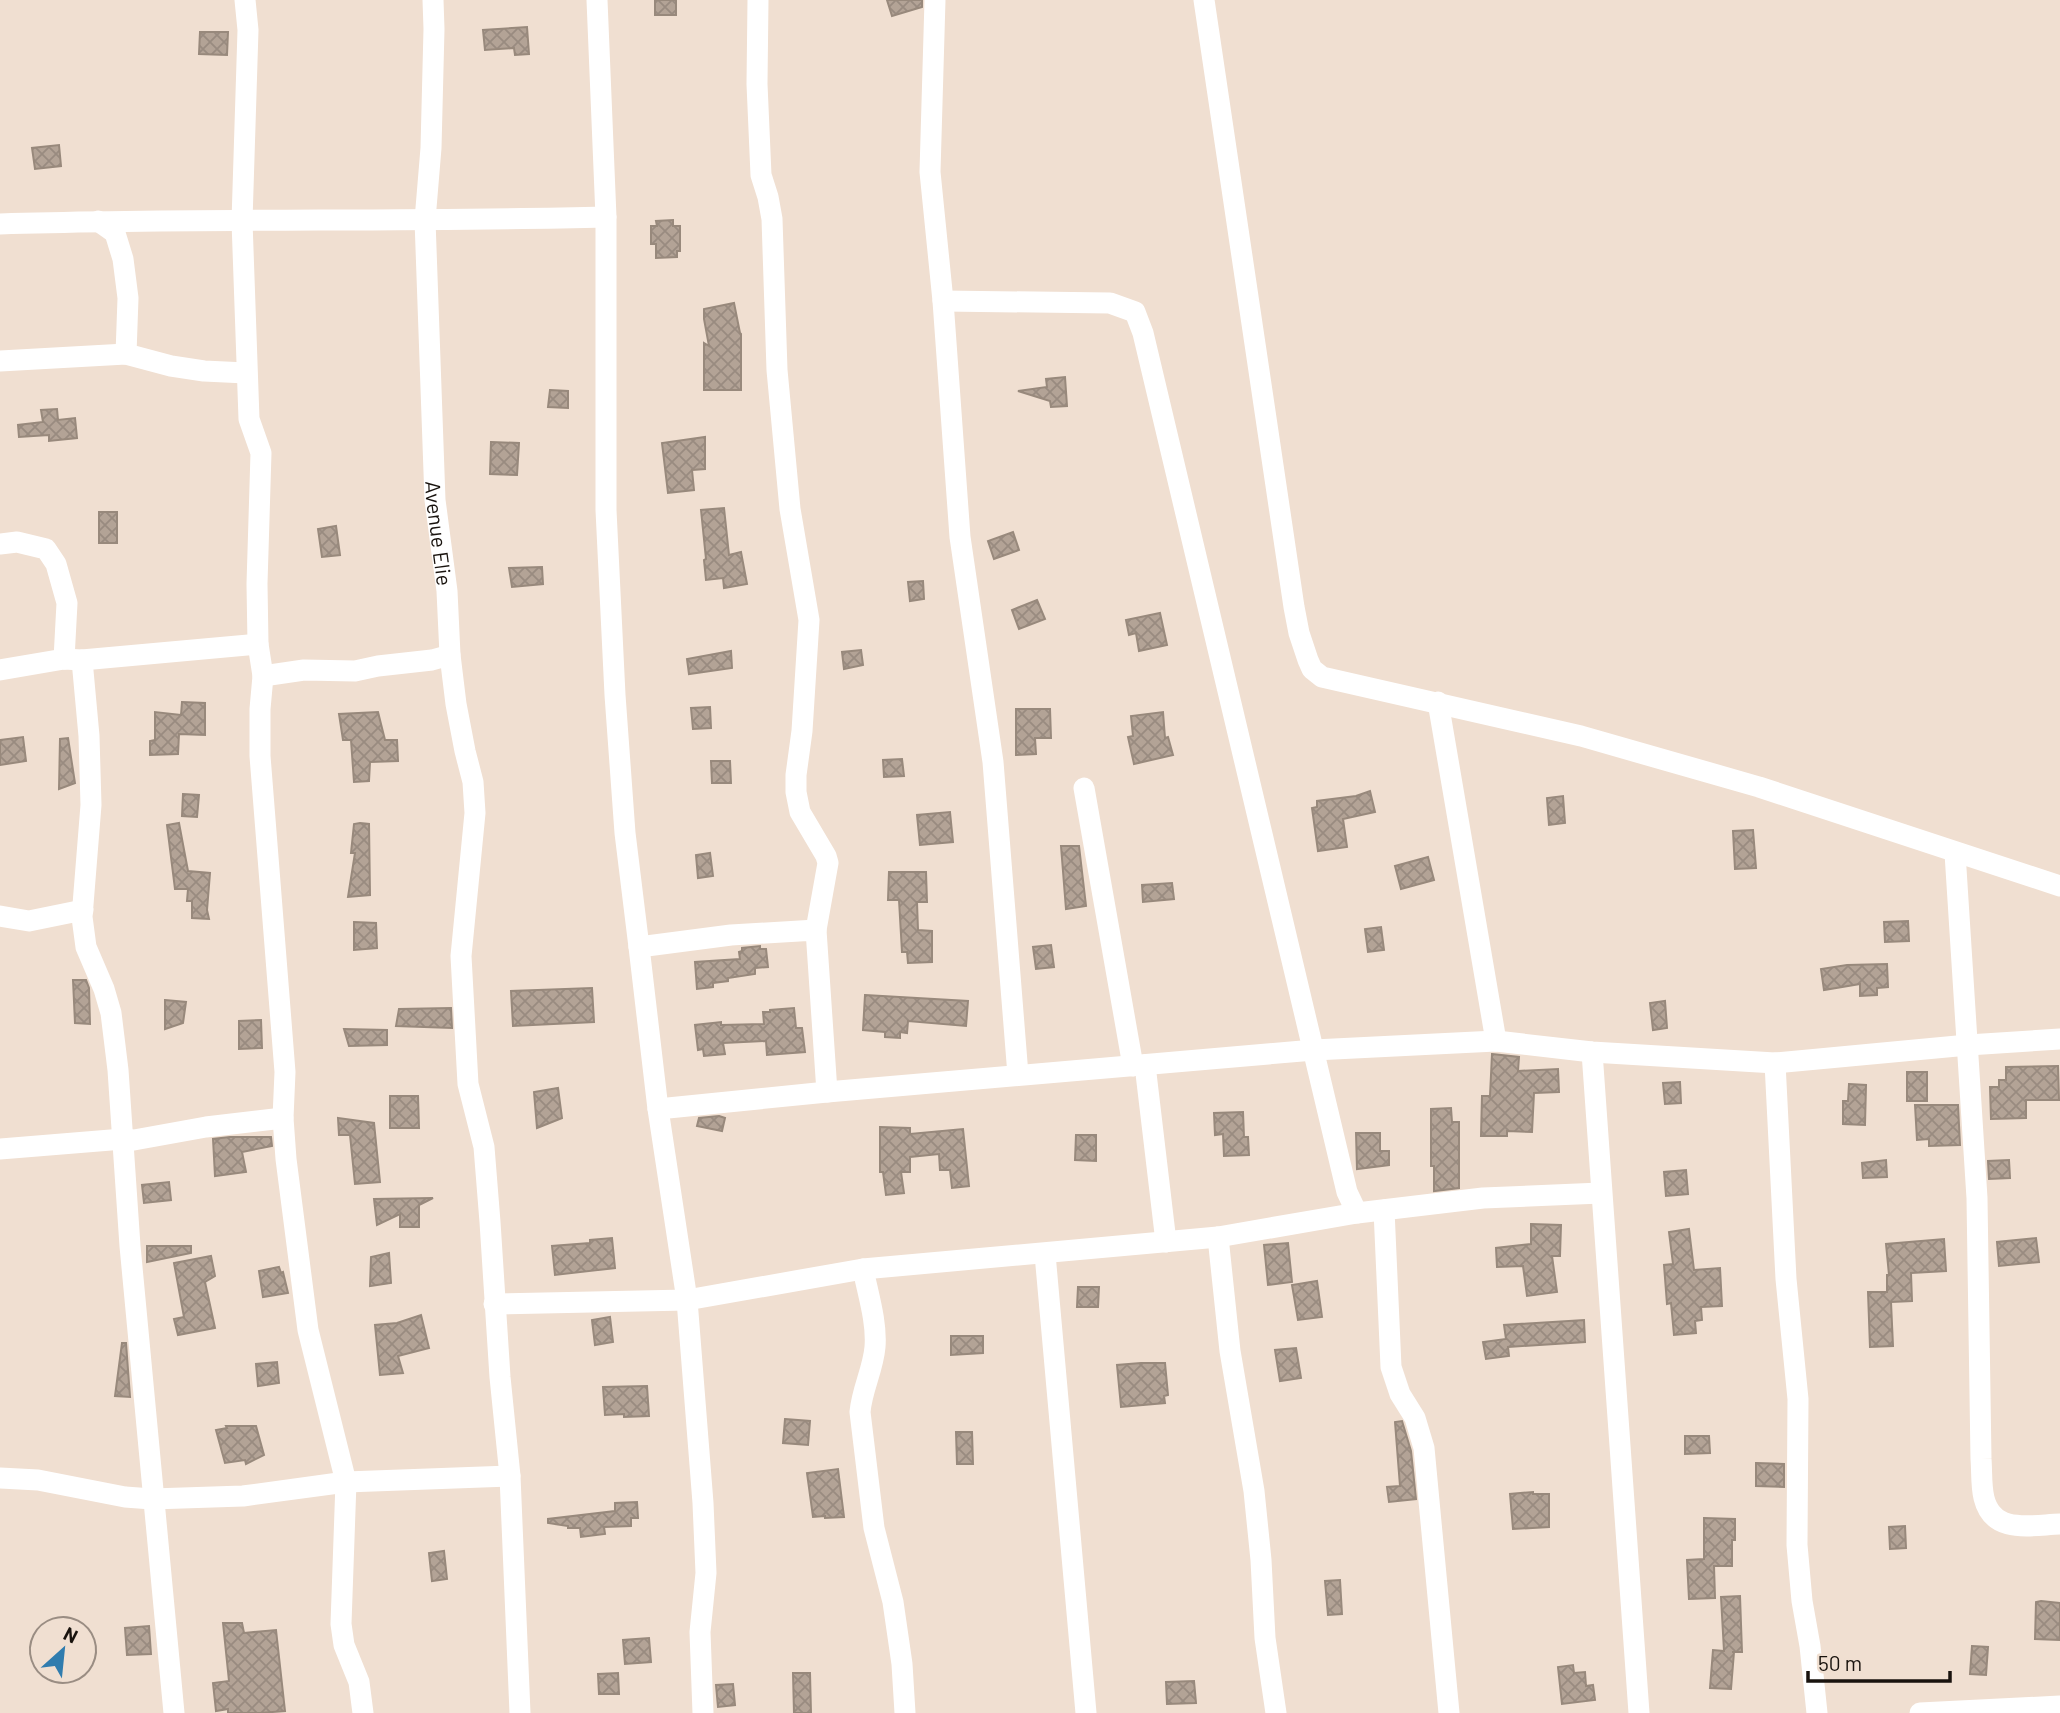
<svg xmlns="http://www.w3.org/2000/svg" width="2060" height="1713" font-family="Barlow,sans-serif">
  <defs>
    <pattern id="building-cross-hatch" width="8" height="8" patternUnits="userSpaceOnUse" patternTransform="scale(1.75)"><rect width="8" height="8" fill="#b3a396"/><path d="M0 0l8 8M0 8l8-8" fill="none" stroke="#998b80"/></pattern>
  </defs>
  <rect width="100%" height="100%" fill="#f0dfd1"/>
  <g fill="url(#building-cross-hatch)" stroke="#98897c" stroke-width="2">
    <rect x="655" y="0" width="21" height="15"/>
    <path d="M887,0H922V7L892,16Z"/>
    <path d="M527,27L529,54L515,55L514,48L485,50L483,30Z"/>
    <path d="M200,32H228L227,55L199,54Z"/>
    <path d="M59,145L61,166L35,169L32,148Z"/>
    <path d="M673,220V226H680V251H677V257L656,258V244H651V226H657L656,221Z"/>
    <path d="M734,303L740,333L741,334V390H704V343L709,346L704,319V309Z"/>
    <path d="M1065,377L1067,406L1051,407L1050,401L1018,391L1047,387L1046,379Z"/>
    <path d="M550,390L568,391V408L548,407Z"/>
    <path d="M57,409L58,420L75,418L77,438L49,441V435L19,437L18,425L43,422L41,410Z"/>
    <path d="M705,437V469L692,470L694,490L668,493L662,443Z"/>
    <path d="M491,442L519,443L517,475L490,474Z"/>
    <path d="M724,508L729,555L741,552L747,584L724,588L723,578L706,580L704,560L706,559L701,510Z"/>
    <rect x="99" y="512" width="18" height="31"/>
    <path d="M336,526L340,555L322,557L318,529Z"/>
    <path d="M1013,532L1019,550L994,559L988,541Z"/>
    <path d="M542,567L543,584L512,587L509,568Z"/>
    <path d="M923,581L924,599L910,601L908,582Z"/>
    <path d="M1037,600L1045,619L1019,629L1012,610Z"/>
    <path d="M1160,613L1167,645L1139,651L1136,633L1129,635L1126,620Z"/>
    <path d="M861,650L863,665L844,669L842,652Z"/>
    <path d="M731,651L732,668L689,674L687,659Z"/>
    <path d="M182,702L205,703V735L179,734L178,754L150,755V741L155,740V712L181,715Z"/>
    <path d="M710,707L711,728L693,729L691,708Z"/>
    <path d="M1016,709H1050L1051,738H1035L1036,754L1016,755Z"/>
    <path d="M378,712L385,740H397L398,761L370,762L369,781L354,782L351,740H343L339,714Z"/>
    <path d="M1163,712L1165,738L1168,737L1173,755L1134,764L1128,737L1133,736L1131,716Z"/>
    <path d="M23,737L26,761L0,765V740Z"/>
    <path d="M68,738L75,783L59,789L60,739Z"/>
    <path d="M902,759L904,776L884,777L883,760Z"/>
    <path d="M711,761H730L731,783H712Z"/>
    <path d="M1370,791L1375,812L1343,819L1347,847L1318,851L1312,808L1317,807V801L1356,796Z"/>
    <path d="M183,794L199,795L197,817L182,816Z"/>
    <path d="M1563,796L1565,823L1549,825L1547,798Z"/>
    <path d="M950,812L953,842L920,845L917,815Z"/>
    <path d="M179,823L188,871L210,873L207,910L209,919L192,918V901H187L188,889H175L167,825Z"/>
    <path d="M360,823L369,824L370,895L348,897L355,853H351L354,824Z"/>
    <path d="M1753,830L1756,868L1735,869L1733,831Z"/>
    <path d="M1061,846H1079L1086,906L1066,909Z"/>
    <path d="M710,853L713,876L698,878L696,855Z"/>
    <path d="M1428,857L1434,880L1401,889L1395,866Z"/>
    <path d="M889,872H926L927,902H917L918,930L932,931V962L908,963L907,952H902L899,900H888Z"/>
    <path d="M1172,883L1174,899L1143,902L1142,885Z"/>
    <path d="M1908,921L1909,941L1885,942L1884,922Z"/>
    <path d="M354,922L376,923L377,948L354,950Z"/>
    <path d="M1381,927L1384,950L1368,952L1365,929Z"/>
    <path d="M1051,945L1054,967L1036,969L1033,947Z"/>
    <path d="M760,946V949H766L768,967L755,968V974L728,978V981L713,983V987L697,989L695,962L740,959L739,952L742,951V948Z"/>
    <path d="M1887,964L1888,987L1877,988V995L1860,996V984L1824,990L1821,969L1847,965Z"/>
    <path d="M73,980H86L89,988L90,1024L75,1023Z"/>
    <path d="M592,988L594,1022L513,1026L511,991Z"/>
    <path d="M865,995L968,1001L966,1026L908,1021L907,1033L900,1032V1038L885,1037V1032L863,1030Z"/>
    <path d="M165,1000L186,1002L183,1023L165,1029Z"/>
    <path d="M1665,1001L1667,1028L1653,1030L1650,1003Z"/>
    <path d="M451,1008L452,1028L396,1026L399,1009Z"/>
    <path d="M794,1008L796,1028H802L805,1052L767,1055L766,1041L723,1043L725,1054L704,1056L703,1049L698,1050L695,1025L721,1022V1025L764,1024L763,1012H770V1010Z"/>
    <path d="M261,1020L262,1048L239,1049V1021Z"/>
    <path d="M344,1029L387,1030V1045L349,1046Z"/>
    <path d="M1492,1054L1519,1057L1518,1071L1558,1069L1559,1092L1534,1093L1532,1132L1507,1131V1136H1481L1482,1096H1490Z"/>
    <path d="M2058,1066L2059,1100H2026V1118L1991,1119L1990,1087H1999V1080H2006V1067Z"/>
    <rect x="1907" y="1072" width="20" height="29"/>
    <path d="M1680,1082L1681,1103L1665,1104L1663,1083Z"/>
    <path d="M1849,1084L1866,1085L1865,1125L1843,1124V1101H1848Z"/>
    <path d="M558,1088L562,1118L537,1128L534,1092Z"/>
    <path d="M390,1096H418L419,1128H390Z"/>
    <path d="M1915,1105H1958L1960,1145L1929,1146V1139L1917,1140Z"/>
    <path d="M1451,1108L1452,1122H1459V1188L1434,1191V1166H1431V1109Z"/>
    <path d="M1243,1112L1244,1137H1248L1249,1155L1224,1156L1223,1134L1215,1135L1214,1113Z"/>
    <path d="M719,1116L725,1118L722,1131L697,1126L699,1118Z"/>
    <path d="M338,1118L374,1123L380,1182L355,1184L350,1135H339Z"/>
    <path d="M880,1127L910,1128V1134L963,1129L969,1186L952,1188L950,1170H940L939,1154L910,1157V1172H901L904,1193L886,1195L883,1172H880Z"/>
    <path d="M1356,1133H1380V1151H1389V1165L1357,1169Z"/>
    <path d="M1076,1135H1096V1161L1075,1160Z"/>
    <path d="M230,1137H271L272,1146L242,1152L246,1172L215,1176L213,1139Z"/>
    <path d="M1886,1160L1887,1177L1863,1178L1862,1163Z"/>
    <path d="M2009,1160L2010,1178L1989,1179L1988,1161Z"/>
    <path d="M1686,1170L1688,1194L1666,1196L1664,1172Z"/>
    <path d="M169,1182L171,1200L144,1203L142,1185Z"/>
    <path d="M433,1198L419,1205V1227H400V1214L377,1225L374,1199Z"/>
    <path d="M1531,1224L1561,1225L1560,1256H1552L1557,1292L1527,1296L1523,1266L1497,1267L1496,1248L1531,1244Z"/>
    <path d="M1689,1229L1694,1270L1720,1268L1722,1306L1701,1307L1702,1320L1695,1321L1696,1333L1674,1335L1671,1303L1667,1304L1664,1265L1673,1264L1669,1232Z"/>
    <path d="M612,1238L615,1268L555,1275L552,1246L590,1243V1240Z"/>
    <path d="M2036,1238L2039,1262L1999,1266L1997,1242Z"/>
    <path d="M1944,1239L1946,1271L1911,1273L1912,1301L1891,1302L1893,1346L1870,1347L1868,1292H1887V1275H1889L1886,1244Z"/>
    <path d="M1288,1243L1292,1282L1268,1285L1264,1245Z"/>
    <path d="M147,1246H191V1253L147,1262Z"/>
    <path d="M389,1253L391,1283L370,1286L371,1257Z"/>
    <path d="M211,1256L215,1276L205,1282L215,1328L178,1335L174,1319L184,1317L174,1263Z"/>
    <path d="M279,1267L281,1273L283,1272L288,1293L263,1297L259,1271Z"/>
    <path d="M1317,1281L1322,1317L1298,1320L1292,1285Z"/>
    <path d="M1078,1287H1099L1098,1307H1077Z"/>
    <path d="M421,1315L429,1348L398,1356L403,1373L380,1375L375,1325L397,1323Z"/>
    <path d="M610,1317L613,1342L595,1345L592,1320Z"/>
    <path d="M1584,1320L1585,1342L1508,1347L1509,1356L1486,1359L1483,1342L1506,1339L1504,1325Z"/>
    <path d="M951,1336H983V1353L951,1355Z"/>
    <path d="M122,1343H126L130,1397L115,1396Z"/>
    <path d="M1296,1348L1301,1378L1280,1381L1275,1350Z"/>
    <path d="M277,1362L279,1383L258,1386L256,1364Z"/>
    <path d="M1141,1363H1165L1168,1395L1164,1396L1165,1403L1121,1407L1117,1365Z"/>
    <path d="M647,1386L649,1416L624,1417V1414L605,1415L603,1387Z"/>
    <path d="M785,1419L810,1421L808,1445L783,1443Z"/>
    <path d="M1402,1421L1411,1451L1416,1499L1389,1502L1387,1487L1400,1486L1395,1422Z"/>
    <path d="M226,1426H256L264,1455L246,1464L245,1460L225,1463L216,1430L227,1428Z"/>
    <path d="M956,1432H972L973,1464H957Z"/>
    <path d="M1685,1436H1709L1710,1453L1685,1454Z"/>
    <path d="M1756,1463L1784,1464V1487L1756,1486Z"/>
    <path d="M838,1469L844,1517L825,1518V1516L813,1517L807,1473Z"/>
    <path d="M1533,1492V1494H1549V1527L1513,1529L1510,1494Z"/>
    <path d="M637,1502L638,1518H631V1526L604,1527L605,1534L581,1537L580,1528H568V1526L548,1523V1519L615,1511V1503Z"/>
    <path d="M1704,1518L1735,1519V1540H1732V1566H1714L1715,1598L1689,1599L1687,1560L1704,1559Z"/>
    <path d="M1905,1526L1906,1548L1890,1549L1889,1527Z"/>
    <path d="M444,1551L447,1579L432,1581L429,1553Z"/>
    <path d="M1340,1580L1342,1614L1328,1615L1325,1581Z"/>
    <path d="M1740,1596L1742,1652H1732H1734L1731,1689L1710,1688L1713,1650L1724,1651L1721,1597Z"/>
    <path d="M2041,1601L2060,1603V1640L2035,1639L2036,1602Z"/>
    <path d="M223,1623H242L244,1633L276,1630L285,1711L260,1713H228V1709L216,1711L213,1683L229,1681Z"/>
    <path d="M149,1626L151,1654L127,1655L125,1628Z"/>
    <path d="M649,1638L651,1662L625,1664L623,1640Z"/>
    <path d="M1972,1646L1988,1647L1986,1675L1970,1674Z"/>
    <path d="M1573,1665L1574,1673L1585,1672L1586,1686L1593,1685L1595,1700L1562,1704L1558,1667Z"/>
    <path d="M618,1673L619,1694H599L598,1674Z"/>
    <path d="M793,1673H810L811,1713H794Z"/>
    <path d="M1194,1681L1196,1703L1167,1704L1166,1682Z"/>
    <path d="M733,1684L735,1705L718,1707L716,1685Z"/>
  </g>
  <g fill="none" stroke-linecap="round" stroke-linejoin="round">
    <g stroke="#fff" stroke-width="21">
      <path d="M245,0L248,30L242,221L249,419L261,453L257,584L258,644L263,676L260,709V756L285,1072L283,1118L286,1159L308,1330L346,1482L341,1624L344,1645L359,1682L363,1713"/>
      <path id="s1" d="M433,0L434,29L431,148L425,220L435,500L447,591L450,655L456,704L465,751L473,782L475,813L461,956L468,1084L484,1147L490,1222L500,1377L510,1476L520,1713"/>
      <path d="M597,0L606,217V510L615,695L625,833L639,947"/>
      <path d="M758,0L757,84L761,175L768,197L772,219L777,370L790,509L809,620L802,731L796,775V792L800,812L826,856L828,863L816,930"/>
      <path d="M935,0L930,172L943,301L960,537L993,762L1018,1075"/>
      <path d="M1204,0L1294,607L1299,633L1308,660L1312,669L1322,677L1581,736L1759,787L2060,886"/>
      <path d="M98,221L115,233L123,259L128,298L126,354"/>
      <path d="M0,224C202,218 404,222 606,217"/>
      <path d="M943,301L1110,303L1135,312L1143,333L1342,1171L1347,1192L1357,1213"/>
      <path d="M0,361L126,354L171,366L204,371L246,373"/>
      <path d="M0,544L17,542L46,549L56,564L67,603L64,659"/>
      <path d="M82,660L89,736L91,805L82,917L86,947L104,989L111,1013L118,1070L130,1246L174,1713"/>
      <path d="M0,670L64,659L82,660L258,644"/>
      <path d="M263,676L304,670L355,671L378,666L432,660L450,655"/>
      <path d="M1438,702L1496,1041"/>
      <path d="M1084,788L1133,1066"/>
      <path d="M1955,853L1977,1198L1981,1459C1982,1471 1981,1486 1984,1498C1993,1535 2031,1525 2060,1524"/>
      <path d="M0,916L29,921L83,910"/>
      <path d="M1592,1052L1639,1713"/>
      <path d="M1775,1063L1786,1279L1798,1399L1797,1545L1802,1601L1810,1646L1817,1713"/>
      <path d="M1145,1065L1166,1242"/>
      <path d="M658,1109L827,1092L1314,1050L1496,1041L1592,1052L1775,1063L1968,1045L2060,1039"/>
      <path d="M0,1149L123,1139L134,1140L206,1127L283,1118"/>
      <path d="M1384,1210L1391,1367L1400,1394L1415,1418L1424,1448L1449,1713"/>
      <path d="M1218,1237L1230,1351L1254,1491L1261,1560L1265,1638L1276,1713"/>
      <path d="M1045,1254L1086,1713"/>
      <path d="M863,1269C868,1294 877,1322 875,1347C873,1370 862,1389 860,1412L874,1528L893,1602L902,1664L905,1713"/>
      <path d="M494,1304L687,1300L863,1269L1218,1237L1357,1213L1483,1198L1601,1193"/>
      <path d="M0,1478L38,1480L125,1497L152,1499L243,1496L346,1482L510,1476"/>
      <path d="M703,1713L700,1632L706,1573L703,1503L687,1300L658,1109L639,947L731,935L816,930L827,1092"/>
      <path d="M1920,1713L2060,1706"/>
    </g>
  </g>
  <g text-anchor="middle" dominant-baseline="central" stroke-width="5" stroke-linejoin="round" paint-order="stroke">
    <g font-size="21" fill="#19130e" stroke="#f0dfd1">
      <text stroke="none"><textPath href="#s1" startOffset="534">Avenue Elie</textPath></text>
    </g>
  </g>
  <g transform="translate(63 1650) rotate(27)"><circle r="33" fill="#f0dfd1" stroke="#9a8d83" stroke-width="2"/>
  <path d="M0-5L12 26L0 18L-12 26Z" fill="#307cae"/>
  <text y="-10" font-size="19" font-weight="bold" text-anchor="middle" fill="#19130e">N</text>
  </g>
  <path d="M1808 1671v10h142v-10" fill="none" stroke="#19130e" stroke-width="3.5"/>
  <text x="1818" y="1671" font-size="21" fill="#19130e" stroke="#f0dfd1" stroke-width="5" paint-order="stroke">50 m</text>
</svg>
